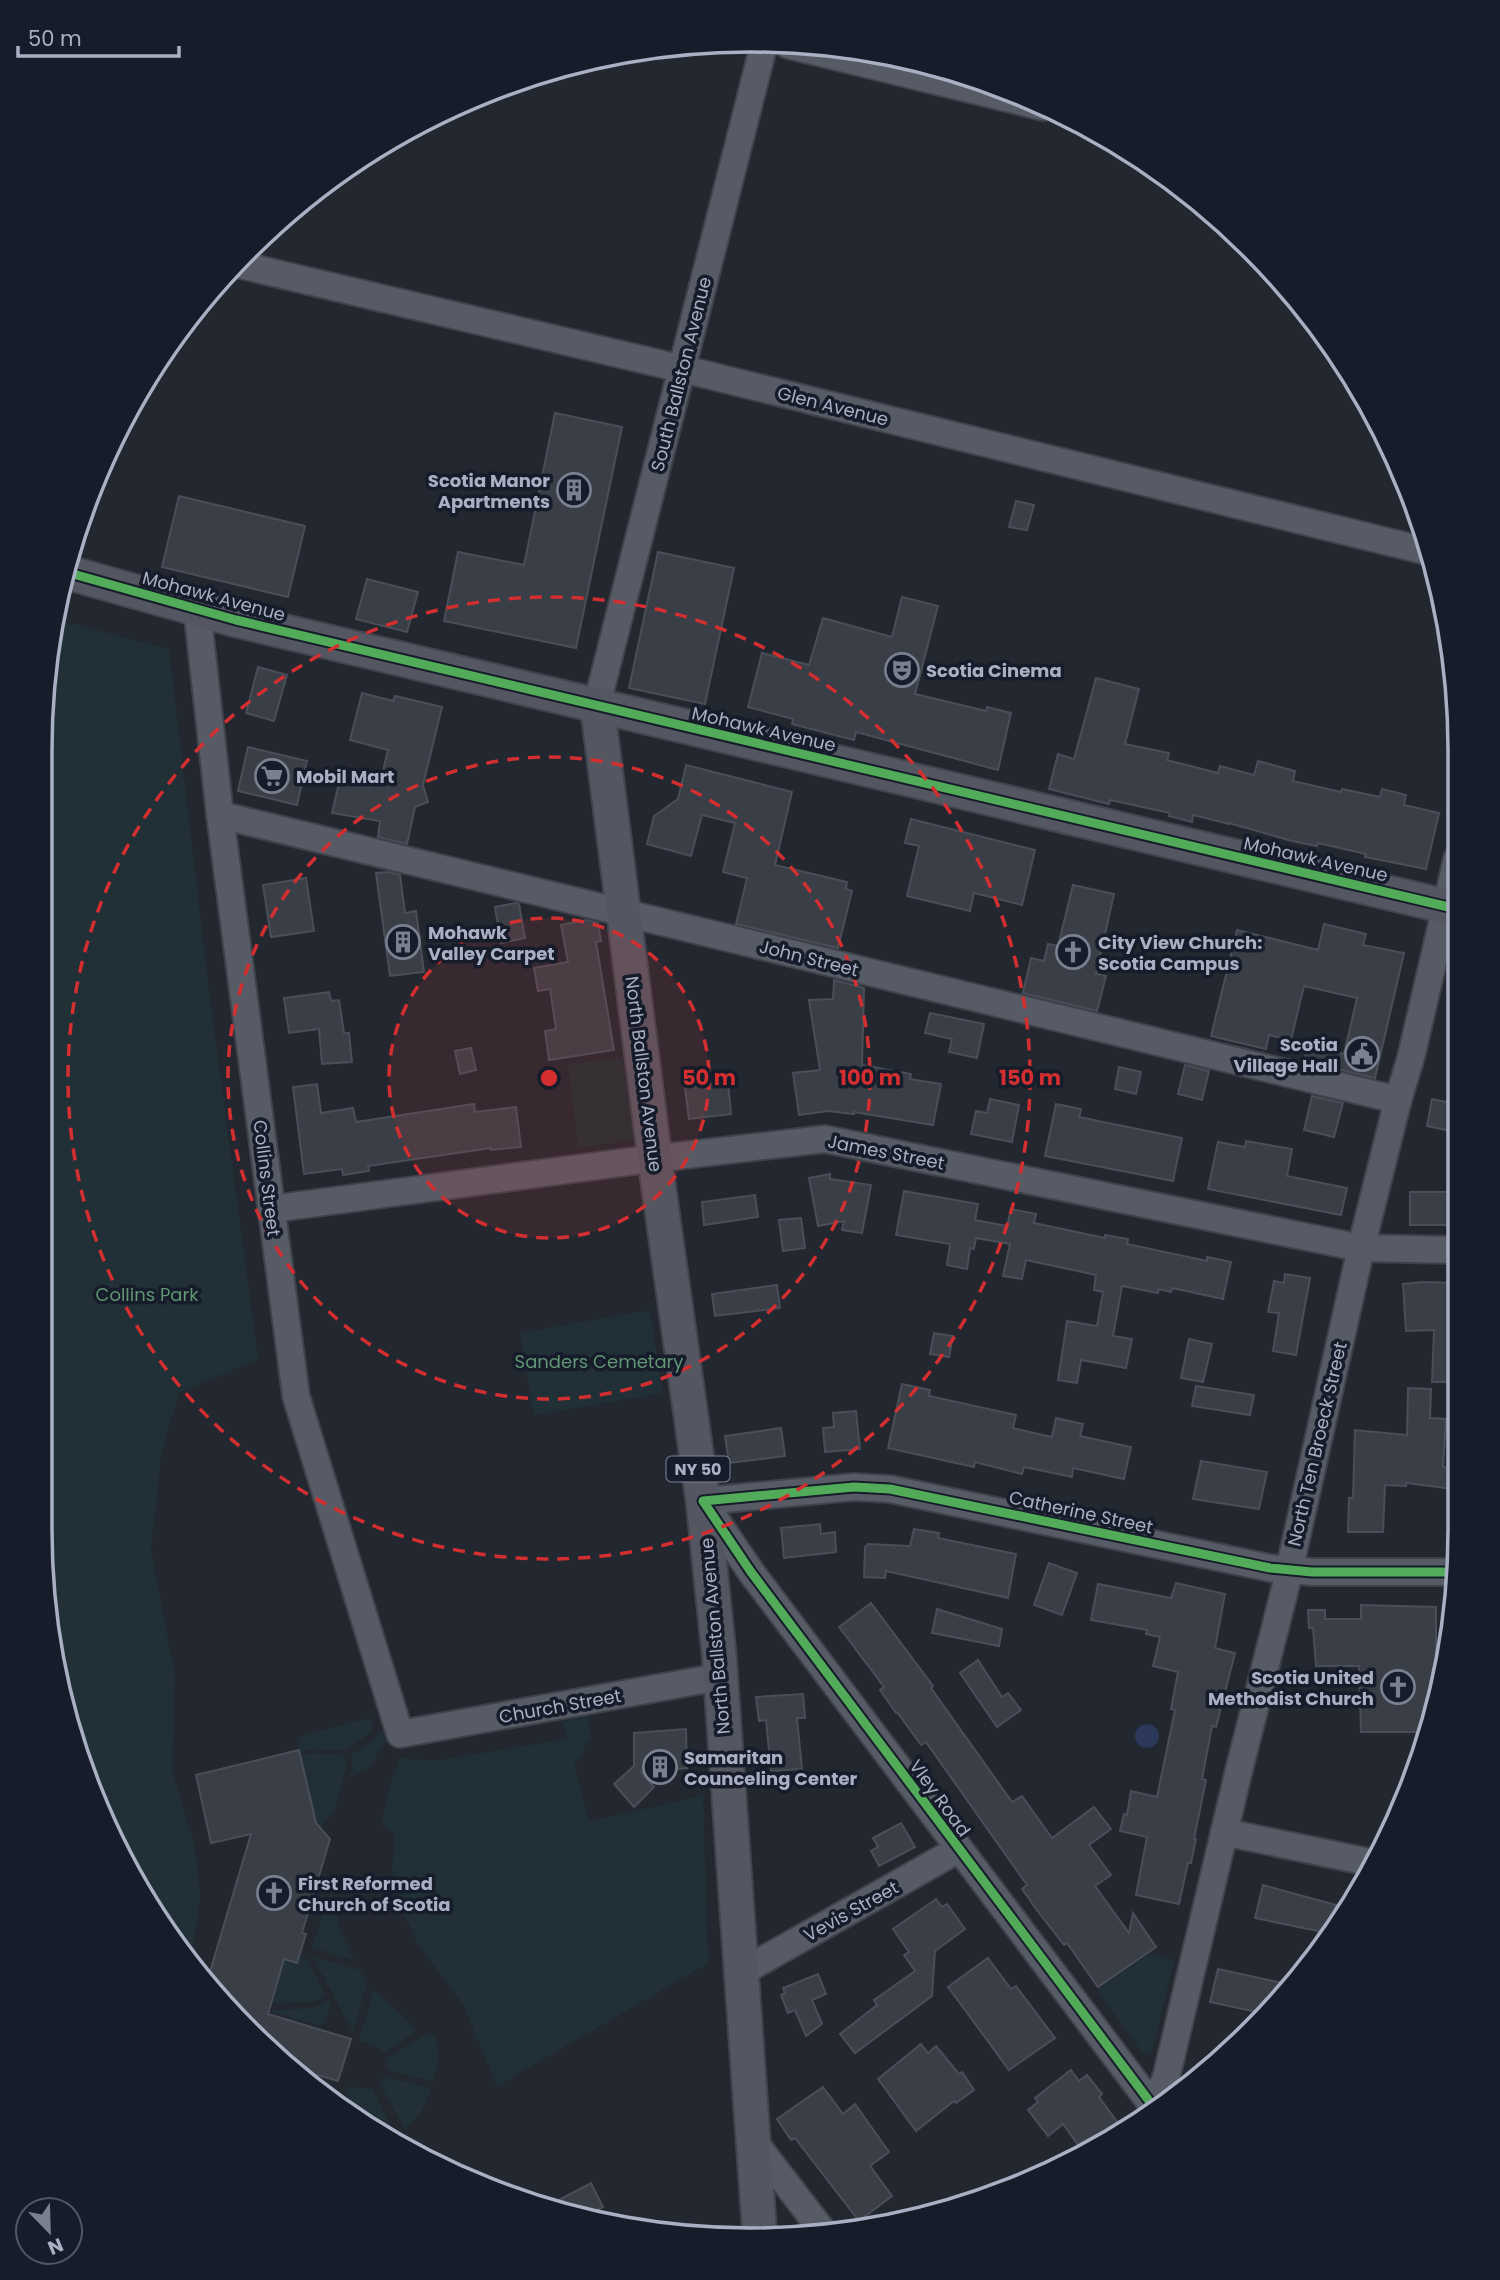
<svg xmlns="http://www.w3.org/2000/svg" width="1500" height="2280" font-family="Poppins,sans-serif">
  <rect width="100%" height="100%" fill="#232730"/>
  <g fill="#203036">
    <path d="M55,619L169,649L208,983L258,1359L179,1393L161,1455L151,1550L175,1676L172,1771L195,1848L200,1896L191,1964L160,1925L84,1771L72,1735L46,1623V657Z"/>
    <path d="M622,1058L635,1140L578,1148L568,1064Z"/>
    <path d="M650,1310L662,1393L534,1415L520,1333Z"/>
    <path d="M587,1716L591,1736L574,1766L589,1822L703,1795L708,1963L497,2086L463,2004L418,1944L403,1911L392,1871L395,1835L382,1823L390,1785L400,1758L435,1761L567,1739L563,1721Z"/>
    <path d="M371,1717L372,1730C364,1739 354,1742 345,1750L313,1749L299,1753L296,1738Z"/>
    <path d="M382,1729L386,1741L369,1768L350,1777L353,1768L351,1754L370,1744Z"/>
    <path d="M315,1753L344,1755L347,1765L335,1809L320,1828L316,1823L300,1756Z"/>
    <path d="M332,1887L340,1930L355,1961L312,1947Z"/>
    <path d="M1152,1952L1174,1961L1152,2050L1148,2055L1142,2052L1097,1990Z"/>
    <path d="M300,1956L307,1959L326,1996L312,2002L271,2004L284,1959L297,1963Z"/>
    <path d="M313,1957L360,1970L367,1983L353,2032Z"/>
    <path d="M374,1990L408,2021L415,2032L384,2053L374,2044L359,2041Z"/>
    <path d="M329,2000L331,2005L321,2026L268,2011L312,2008Z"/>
    <path d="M429,2033L434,2035C440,2049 438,2067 432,2082L387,2069V2058Z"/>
    <path d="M386,2076L431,2089C425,2106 419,2117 405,2129L379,2082Z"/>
    <path d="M349,2086L365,2089L372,2088L395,2136L344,2108Z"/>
  </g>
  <circle fill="#2c3859" cx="1147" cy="1736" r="12"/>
  <g fill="#3a3e47" stroke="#4a4e58" stroke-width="2">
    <path d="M555,413L622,427L576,648L444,621L458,552L524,565Z"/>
    <path d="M179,496L305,526L288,597L162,567Z"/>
    <path d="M1016,501L1034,505L1027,530L1009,527Z"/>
    <path d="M658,552L734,568L705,704L629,688Z"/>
    <path d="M367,579L418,592L407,632L356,619Z"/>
    <path d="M902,597L938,606L915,694L986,711L987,707L1011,713L998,770L856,732L854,740L792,724L793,719L748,707L762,653L809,665L823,618L892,637Z"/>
    <path d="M258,667L287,675L274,721L246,713Z"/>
    <path d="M1096,678L1139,689L1125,744L1169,753L1167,760L1218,773L1220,766L1254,775L1258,761L1295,771L1293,781L1341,792L1342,789L1380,797L1382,789L1406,795L1404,805L1439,813L1426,869L1365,857L1366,854L1318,843L1317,846L1292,841L1229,823V824L1193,815L1192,822L1169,816L1170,813L1110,800L1109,804L1049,789L1058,754L1074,759Z"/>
    <path d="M362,693L393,701L395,696L442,707L423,785L428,802L415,807L407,844L378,837L380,821L332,813L342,770L381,779L388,750L350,740Z"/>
    <path d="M248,747L307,761L297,805L238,791Z"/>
    <path d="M686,765L792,792L775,865L847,882L846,889L852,891L838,948L736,924L747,878L723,872L735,823L702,815L691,856L647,844L654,816L678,799Z"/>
    <path d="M911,819L1035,850L1022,905L974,893L970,911L907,896L919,846L905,843Z"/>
    <path d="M388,872L400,875L405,913L416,911L424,972L390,976L376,873Z"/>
    <path d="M306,878L314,931L271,937L263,885Z"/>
    <path d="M1073,885L1114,894L1096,974L1106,976L1097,1011L1023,993L1031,958L1044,961L1048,944L1058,946Z"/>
    <path d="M516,903L519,904L525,938L501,943L495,907Z"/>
    <path d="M586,920L598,923L601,941L596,942L614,1050L549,1060L545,1031L556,1029L550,989L538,991L534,968L568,962L561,925Z"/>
    <path d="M1324,924L1366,934L1363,945L1404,953L1375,1078L1304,1061L1308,1045L1344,1054L1357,998L1304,986L1291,1040L1269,1035L1266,1049L1211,1036L1237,930L1318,950Z"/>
    <path d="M834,980L864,988L862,1065L911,1074L910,1079L941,1084L933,1125L854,1112V1114L829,1111L799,1115L793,1073L820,1070L809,1000L833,999Z"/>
    <path d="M329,992L331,1001L339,1000L344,1033H349L352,1062L322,1064L319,1029L289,1033L284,998Z"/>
    <path d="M930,1013L984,1024L977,1058L949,1052L952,1039L925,1033Z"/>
    <path d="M471,1048L476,1070L460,1074L455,1051Z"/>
    <path d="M1185,1065L1209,1071L1202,1100L1178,1094Z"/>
    <path d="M1119,1067L1141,1072L1136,1094L1115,1089Z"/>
    <path d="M728,1082L731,1114L689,1119L685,1088Z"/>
    <path d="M317,1084L321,1113L353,1108L356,1122L474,1104L475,1112L516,1107L521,1147L491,1150V1148L368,1166L369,1171L343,1175L342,1169L304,1174L293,1087Z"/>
    <path d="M1312,1096L1343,1103L1334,1137L1304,1130Z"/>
    <path d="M990,1099L1019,1105L1012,1142L971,1134L976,1111L987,1113Z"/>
    <path d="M1432,1099L1456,1104V1132L1427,1126Z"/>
    <path d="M1056,1104L1081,1109L1079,1117L1182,1138L1173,1181L1045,1156Z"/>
    <path d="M1246,1141L1292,1149L1287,1176L1347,1188L1341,1215L1208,1189L1218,1142L1245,1147Z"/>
    <path d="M830,1174V1179L871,1185L862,1233L842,1230L844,1221L818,1226L809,1178Z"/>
    <path d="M904,1191L978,1204L975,1220L1007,1226L1011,1209L1036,1214L1034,1223L1105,1238V1235L1128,1239L1127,1244L1207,1261V1257L1231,1262L1223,1299L1172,1288L1171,1292L1159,1289L1158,1293L1122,1286L1113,1336L1132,1339L1126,1368L1081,1360L1077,1383L1058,1380L1067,1321L1097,1326L1103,1292L1094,1290L1096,1275L1026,1260L1022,1279L1003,1276L1010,1244L976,1238L974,1249L970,1248L967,1269L947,1265L950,1244L896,1235Z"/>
    <rect x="1410" y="1192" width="46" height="33"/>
    <path d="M755,1195L758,1217L704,1225L702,1202Z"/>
    <path d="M801,1218L805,1248L783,1251L779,1220Z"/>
    <path d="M1285,1274L1310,1278L1296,1355L1273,1351L1279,1313L1268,1312L1274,1281L1284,1283Z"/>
    <path d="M1424,1282L1455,1283V1382H1432L1434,1330L1406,1331L1403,1284Z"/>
    <path d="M777,1285L780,1308L715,1316L712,1294Z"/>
    <path d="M934,1333L953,1336L949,1357L930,1354Z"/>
    <path d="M1189,1339L1212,1344L1203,1382L1181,1378Z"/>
    <path d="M902,1384L930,1390L929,1396L1016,1415L1013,1428L1052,1437L1056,1418L1083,1424L1080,1436L1131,1447L1124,1479L1073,1468L1072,1477L1024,1467L1022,1474L975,1462L974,1467L888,1448Z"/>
    <path d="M1196,1386L1254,1395L1250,1415L1192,1406Z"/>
    <path d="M1408,1388L1431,1389L1430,1418L1446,1419L1443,1467L1454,1469L1452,1489L1406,1483V1486L1385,1485L1383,1532H1348L1349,1498H1353L1355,1430L1407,1435Z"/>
    <path d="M856,1411L860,1449L825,1452L823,1428L834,1427L833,1413Z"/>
    <path d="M781,1428L785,1456L729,1463L725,1436Z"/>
    <path d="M1201,1461L1267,1472L1259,1509L1193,1499Z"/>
    <path d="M820,1524L821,1534L835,1532L836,1552L784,1558L781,1528Z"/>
    <path d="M914,1529L939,1533L938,1538L1016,1554L1008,1598L886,1571L885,1578L864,1577L865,1547L868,1544L910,1546Z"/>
    <path d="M1049,1563L1077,1573L1062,1615L1034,1605Z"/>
    <path d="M1176,1583L1225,1594L1215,1648L1235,1653L1216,1727L1212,1726L1202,1779L1206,1780L1194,1839H1196L1191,1863H1188L1179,1904L1136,1895L1147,1837L1120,1831L1124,1814L1127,1815L1131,1791L1157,1797L1175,1710L1171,1709L1178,1672L1153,1666L1160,1637L1146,1634L1147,1630L1091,1620L1098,1584L1171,1598Z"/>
    <path d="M871,1603L933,1686L931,1688L1012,1802L1022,1796L1052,1838L1094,1807L1111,1829L1089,1845L1111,1875L1095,1886L1129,1933L1133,1913L1156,1947L1098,1987L1067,1943L1064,1945L1036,1909L1022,1889L1027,1885L926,1742L921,1745L897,1712L896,1713L880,1690L884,1687L839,1627Z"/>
    <path d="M1361,1605L1436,1607V1709L1429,1732H1361L1359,1666H1316L1313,1628H1309L1308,1610H1325V1619H1361Z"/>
    <path d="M937,1609L1002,1629L999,1646L932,1633Z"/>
    <path d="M978,1660L1002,1697L1008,1693L1021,1710L997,1727L960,1673Z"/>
    <path d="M803,1694L805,1718H797L802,1769L771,1771L766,1720L759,1721L756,1697Z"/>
    <path d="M686,1729L687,1768L641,1772L654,1787L634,1807L614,1784L634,1766V1733Z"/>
    <path d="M299,1750L316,1823L330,1839L302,1933L306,1934L297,1963L284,1959L268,2014L351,2039L338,2081L290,2067L221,2002L224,1991L206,1985L251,1834L211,1843L196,1775Z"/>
    <path d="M901,1823L915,1847L879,1866L871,1851L878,1847L873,1838Z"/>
    <path d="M1263,1885L1336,1905L1331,1927L1327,1933L1255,1918Z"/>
    <path d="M936,1899L942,1907L947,1904L965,1929L935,1951L932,1996L855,2053L840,2034L877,2005L874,2000L915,1971L904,1955L909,1952L893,1929Z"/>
    <path d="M988,1958L1011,1989L1016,1986L1055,2038L1009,2070L948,1987Z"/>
    <path d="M1218,1969L1292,1985L1283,1998L1266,2014L1210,2002Z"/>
    <path d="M818,1974L826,1994L812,2000L822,2024L806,2036L795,2010L788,2013L781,1995L785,1993L783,1988Z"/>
    <path d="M921,2044L928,2053L936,2046L959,2074L962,2072L974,2090L956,2103L954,2101L916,2131L878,2079Z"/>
    <path d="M1071,2070L1079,2081L1087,2075L1102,2094L1099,2097L1124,2131L1105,2144L1084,2153L1063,2124L1048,2136L1028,2110L1038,2102L1035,2098Z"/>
    <path d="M823,2087L843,2114L855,2104L889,2152L870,2166L892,2196L859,2221L795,2138L791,2140L777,2119Z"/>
    <path d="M591,2183L603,2207L583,2217L565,2212L559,2200Z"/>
  </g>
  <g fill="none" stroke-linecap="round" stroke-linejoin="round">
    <g stroke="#3f424a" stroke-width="30">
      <g id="minor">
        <path d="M788,45L1043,107"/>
        <path d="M236,264L683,369L1430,552"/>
        <path d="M197,609L220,815L296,1396L400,1734L719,1677"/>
        <path d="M597,704L764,44"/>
        <path d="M220,815L1398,1100"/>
        <path d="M271,1209L634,1161L825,1139L1361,1248L1455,1250"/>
        <path d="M1224,1832L1373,1863"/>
        <path d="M742,1972L959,1849"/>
        <path d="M1148,2098L1163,2086L1167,2074L1239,1770L1285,1589L1361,1248L1398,1100L1411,1057L1457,859"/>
        <path d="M1156,2110L751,1572L703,1501L854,1487L890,1489L1270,1568L1312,1572H1454"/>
        <path d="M755,2143L825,2234"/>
      </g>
    </g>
    <g stroke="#40444d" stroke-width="37">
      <g id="major">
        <path d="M66,572L236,620L1457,909"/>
        <path d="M597,704L658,1183L703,1501L719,1654L760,2238"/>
      </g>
    </g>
    <use href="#minor" stroke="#575b66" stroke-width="26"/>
    <use href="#major" stroke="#545761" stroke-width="33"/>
    <g stroke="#161c2a" stroke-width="13">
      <g id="cycleway">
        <path d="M66,572L236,620L1457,909"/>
        <path d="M1156,2110L751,1572L703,1501L854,1487L890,1489L1270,1568L1312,1572H1454"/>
      </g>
    </g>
    <use href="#cycleway" stroke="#51ab58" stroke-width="9"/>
  </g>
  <circle cx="549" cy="1078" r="160" fill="#d42f30" fill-opacity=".12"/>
  <g fill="none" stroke="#d42f30" stroke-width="3.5" stroke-dasharray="12 9">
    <circle cx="549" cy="1078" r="160"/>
    <circle cx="549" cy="1078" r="321"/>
    <circle cx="549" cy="1078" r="481"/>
  </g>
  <defs>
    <g id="building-ring" transform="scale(1.75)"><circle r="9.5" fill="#161c2a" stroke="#7b8090" stroke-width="1.5"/><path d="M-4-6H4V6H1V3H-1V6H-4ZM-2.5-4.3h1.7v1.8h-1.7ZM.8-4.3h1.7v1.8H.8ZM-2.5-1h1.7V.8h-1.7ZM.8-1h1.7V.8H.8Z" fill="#7b8090"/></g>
    <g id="theatre-ring" transform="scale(1.75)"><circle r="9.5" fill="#161c2a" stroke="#7b8090" stroke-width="1.5"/><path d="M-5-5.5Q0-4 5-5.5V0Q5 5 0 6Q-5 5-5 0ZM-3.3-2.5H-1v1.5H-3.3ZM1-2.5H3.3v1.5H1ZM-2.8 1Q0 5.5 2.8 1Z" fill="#7b8090"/></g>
    <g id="supermarket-ring" transform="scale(1.75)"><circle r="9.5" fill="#161c2a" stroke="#7b8090" stroke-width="1.5"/><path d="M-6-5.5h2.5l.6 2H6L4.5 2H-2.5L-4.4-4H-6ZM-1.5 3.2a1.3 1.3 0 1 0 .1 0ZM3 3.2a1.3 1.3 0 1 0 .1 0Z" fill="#7b8090"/></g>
    <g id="church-ring" transform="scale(1.75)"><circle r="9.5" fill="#161c2a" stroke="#7b8090" stroke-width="1.5"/><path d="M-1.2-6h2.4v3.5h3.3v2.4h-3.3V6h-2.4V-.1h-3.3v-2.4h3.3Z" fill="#7b8090"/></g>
    <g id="civic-ring" transform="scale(1.75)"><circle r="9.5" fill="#161c2a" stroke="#7b8090" stroke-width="1.5"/><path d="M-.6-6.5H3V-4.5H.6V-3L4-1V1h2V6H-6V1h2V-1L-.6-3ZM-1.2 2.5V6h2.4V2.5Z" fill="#7b8090"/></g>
  </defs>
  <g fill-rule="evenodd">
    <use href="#building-ring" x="574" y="490"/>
    <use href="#theatre-ring" x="902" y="670"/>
    <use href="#supermarket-ring" x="272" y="776"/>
    <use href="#building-ring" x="403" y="942"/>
    <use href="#church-ring" x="1073" y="952"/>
    <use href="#civic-ring" x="1362" y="1054"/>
    <use href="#church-ring" x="1398" y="1687"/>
    <use href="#building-ring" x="660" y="1767"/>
    <use href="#church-ring" x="274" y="1893"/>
  </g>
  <g text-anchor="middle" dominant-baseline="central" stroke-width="7" stroke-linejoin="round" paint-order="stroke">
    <rect fill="#161c2a" stroke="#7e8496" stroke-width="2" x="666.5" y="1456.5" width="63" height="25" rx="5"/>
    <g font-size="16" font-weight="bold" fill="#aab0c4">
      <text x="698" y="1469">NY 50</text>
    </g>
    <g font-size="18" fill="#aab0c4" stroke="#161c2a">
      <text transform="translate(681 374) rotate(-76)">South Ballston Avenue</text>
      <text transform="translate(833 406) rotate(14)">Glen Avenue</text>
      <text transform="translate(214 596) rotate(15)">Mohawk Avenue</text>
      <text transform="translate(764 729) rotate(13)">Mohawk Avenue</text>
      <text transform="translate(1316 859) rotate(13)">Mohawk Avenue</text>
      <text transform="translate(809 958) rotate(14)">John Street</text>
      <text transform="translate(644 1074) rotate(83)">North Ballston Avenue</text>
      <text transform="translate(886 1152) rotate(11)">James Street</text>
      <text transform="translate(267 1178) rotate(83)">Collins Street</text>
      <text transform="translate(1317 1444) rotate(-77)">North Ten Broeck Street</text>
      <text transform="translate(1081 1512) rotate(12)">Catherine Street</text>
      <text transform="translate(715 1636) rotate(-95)">North Ballston Avenue</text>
      <text transform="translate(560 1706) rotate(-10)">Church Street</text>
      <text transform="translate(940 1798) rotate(54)">Vley Road</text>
      <text transform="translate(851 1911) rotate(-29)">Vevis Street</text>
    </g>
    <g font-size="18" font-weight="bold" fill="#aab0c4" stroke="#161c2a" text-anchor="start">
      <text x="550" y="480" text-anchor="end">Scotia Manor<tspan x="550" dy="21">Apartments</tspan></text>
      <text x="926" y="670">Scotia Cinema</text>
      <text x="296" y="776">Mobil Mart</text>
      <text x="428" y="932">Mohawk<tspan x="428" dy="21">Valley Carpet</tspan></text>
      <text x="1098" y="942">City View Church:<tspan x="1098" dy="21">Scotia Campus</tspan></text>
      <text x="1338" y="1044" text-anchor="end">Scotia<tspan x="1338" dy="21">Village Hall</tspan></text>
      <text x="1374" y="1677" text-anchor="end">Scotia United<tspan x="1374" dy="21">Methodist Church</tspan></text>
      <text x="684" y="1757">Samaritan<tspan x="684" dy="21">Counceling Center</tspan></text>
      <text x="298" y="1883">First Reformed<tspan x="298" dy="21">Church of Scotia</tspan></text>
    </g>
    <g font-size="18" fill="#619575" stroke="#161c2a">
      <text x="147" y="1294">Collins Park</text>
      <text x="599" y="1361">Sanders Cemetary</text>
    </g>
  </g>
  <path d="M0 0H1500V2280H0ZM750 52H750A698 698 0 0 1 1448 750V1530A698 698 0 0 1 750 2228H750A698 698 0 0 1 52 1530V750A698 698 0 0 1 750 52Z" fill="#161c2a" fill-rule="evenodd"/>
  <path fill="none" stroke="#aab0c4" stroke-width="3.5" d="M750 52H750A698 698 0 0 1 1448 750V1530A698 698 0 0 1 750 2228H750A698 698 0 0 1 52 1530V750A698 698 0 0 1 750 52Z"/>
  <circle cx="549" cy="1078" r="10" fill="#d42f30" stroke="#161c2a" stroke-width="3.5"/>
  <g font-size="21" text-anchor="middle" font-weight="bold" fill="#d42f30" stroke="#161c2a" stroke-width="7" stroke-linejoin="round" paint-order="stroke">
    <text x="709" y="1085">50 m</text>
    <text x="870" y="1085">100 m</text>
    <text x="1030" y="1085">150 m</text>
  </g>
  <g transform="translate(49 2231) rotate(157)"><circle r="33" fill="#161c2a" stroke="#515768" stroke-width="2"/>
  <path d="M0-5L12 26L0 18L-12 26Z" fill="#7b8090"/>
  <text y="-10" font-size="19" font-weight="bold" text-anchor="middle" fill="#aab0c4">N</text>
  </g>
  <path d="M18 46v10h161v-10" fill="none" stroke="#aab0c4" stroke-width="3.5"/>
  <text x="28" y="46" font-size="21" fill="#aab0c4" stroke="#161c2a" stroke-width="5" paint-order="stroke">50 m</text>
</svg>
